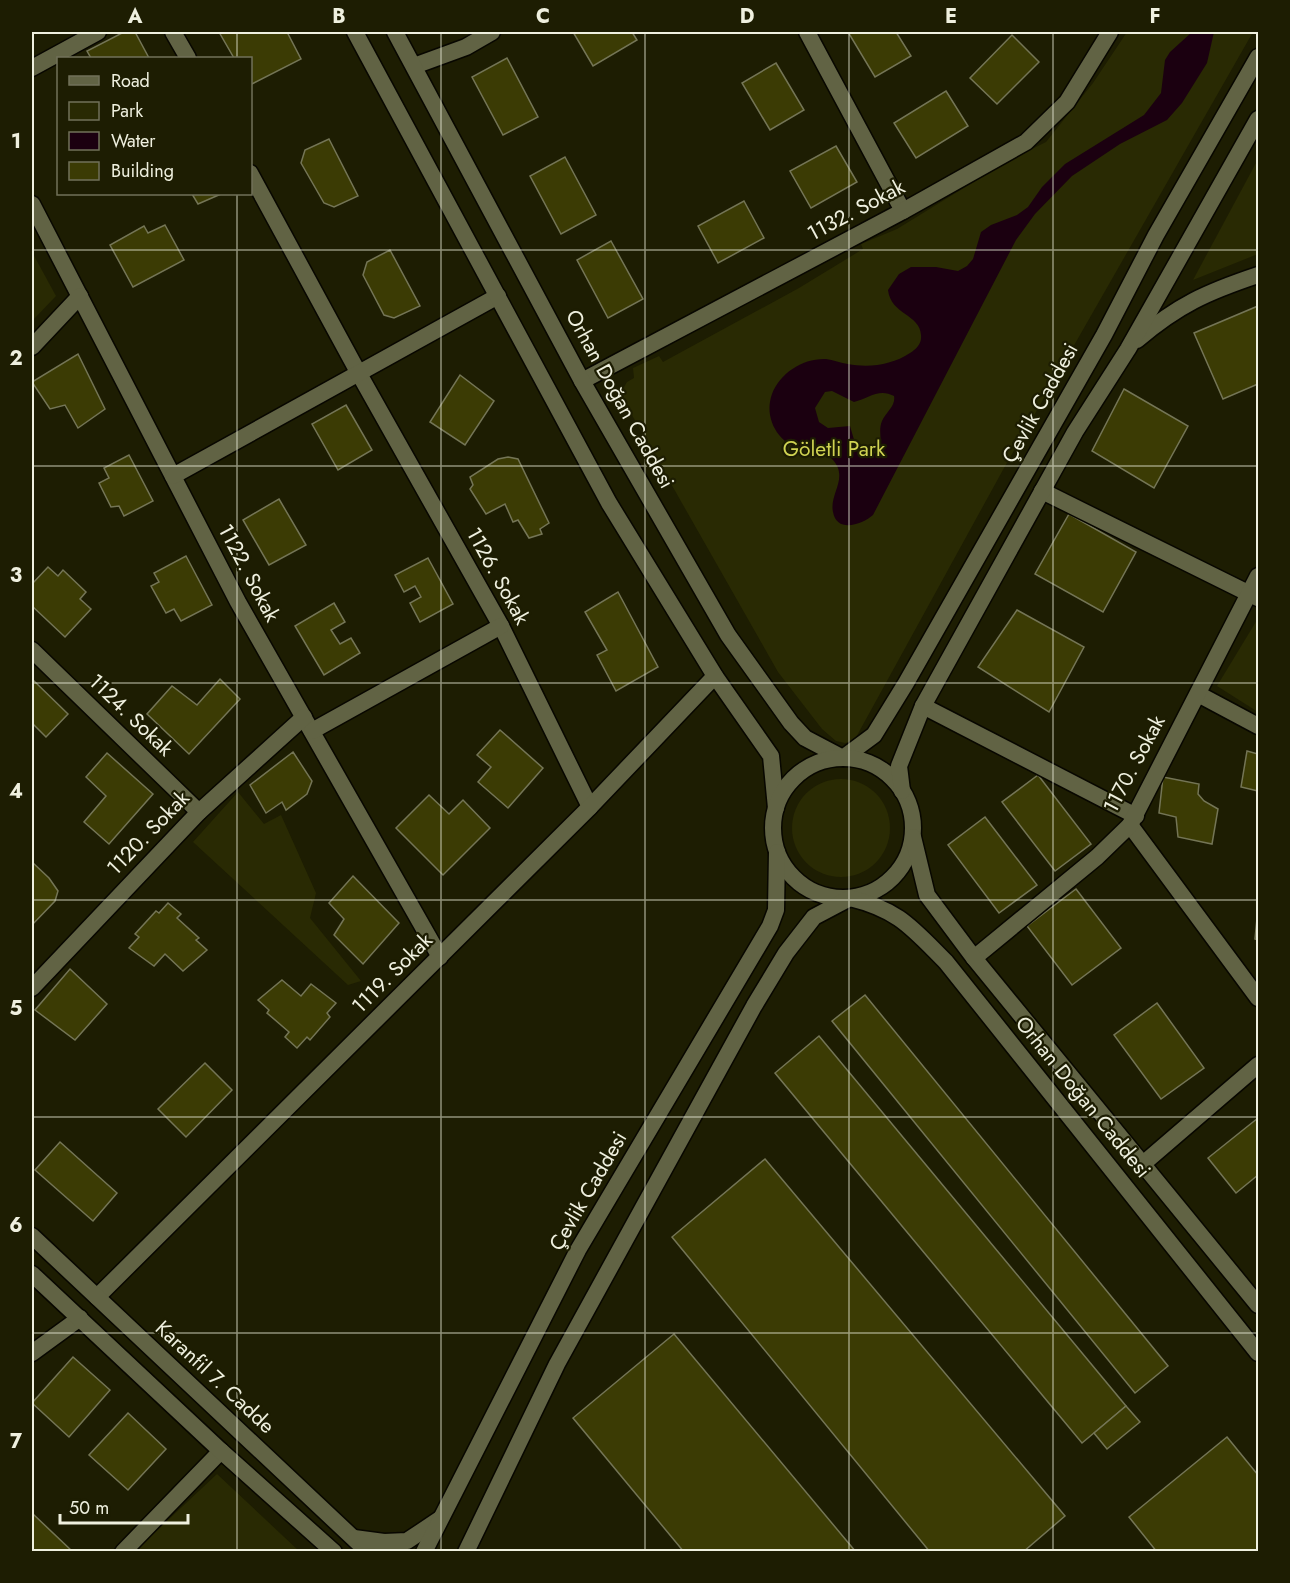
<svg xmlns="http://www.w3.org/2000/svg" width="1290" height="1583" font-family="Jost,sans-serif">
  <rect width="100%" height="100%" fill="#1d1d02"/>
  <g fill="#292a03">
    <path d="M1127,32H1253L1004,468L854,741L845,743L836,741L822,729L778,672L620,394L627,382L634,378L633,368L659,356L663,362L799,288L863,249L861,244L897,229L1006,162L1046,142L1093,83Z"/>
    <path d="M1256,163L1258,167V254L1193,280Z"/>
    <path d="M32,252L56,296L32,321Z"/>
    <path d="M1257,620H1258V712L1217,686Z"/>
    <circle cx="841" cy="828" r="49"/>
    <path d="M238,792L264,824L281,815L316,893L310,918L361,981L348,985L193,842Z"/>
    <path d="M217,1474L299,1551L134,1552Z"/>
  </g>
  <path fill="#1b0010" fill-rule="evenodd" d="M1192,32H1214L1207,63L1182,103L1167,120L1120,144L1072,176L1035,214L1016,240L873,515C863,524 837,534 833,512C829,494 849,478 833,460C826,452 814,452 804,450C779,445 763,419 772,394C780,373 803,358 826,359C833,360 841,363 848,364C869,368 892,365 910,353C916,349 922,344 921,335C920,314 891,315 888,290L899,274L911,267H936L958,271L967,266L973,259L981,232L991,225L1017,215L1028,207L1042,187L1065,164L1144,115L1161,93L1165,60L1170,52ZM832,391L854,402C869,398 879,388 894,396C896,406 886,412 882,421C877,433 885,442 876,453L870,455L857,450L850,426L828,428L819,422L815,408L825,392Z"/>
  <g fill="#3b3b04" stroke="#747556" stroke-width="1.5">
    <path d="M124,32H135L149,58H91L87,51Z"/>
    <path d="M219,32H287L301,59L250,85V58H234Z"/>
    <path d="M573,32H632L637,40L593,66Z"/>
    <path d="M848,32H896L911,56L875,77Z"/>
    <path d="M1012,35L1039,62L997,104L970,78Z"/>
    <path d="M507,58L538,117L503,135L472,77Z"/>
    <path d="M776,63L804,110L770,130L742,83Z"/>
    <path d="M946,91L968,126L916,158L894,123Z"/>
    <path d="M329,139L358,196L334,207L324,203L301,163L305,150Z"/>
    <path d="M836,146L857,182L811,208L790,171Z"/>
    <path d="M565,157L596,215L561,234L530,176Z"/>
    <path d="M192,194H221L198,204Z"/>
    <path d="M744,201L764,238L718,263L698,226Z"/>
    <path d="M165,225L184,260L133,287L110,245L144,226L148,233Z"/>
    <path d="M611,241L643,299L608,318L577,260Z"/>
    <path d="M390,250L420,306L394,318L384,315L363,275L367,262Z"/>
    <path d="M1258,306V384L1223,399L1194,333Z"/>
    <path d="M78,354L105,409L78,428L65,405L50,409L32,382Z"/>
    <path d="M460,375L494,401L465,445L430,422Z"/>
    <path d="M1124,389L1188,426L1154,488L1092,451Z"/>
    <path d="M346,405L372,450L338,470L312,424Z"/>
    <path d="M129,455L153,501L124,516L119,506L111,507L99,483L109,478L104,468Z"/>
    <path d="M508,457L518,459L549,523L540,529L542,534L529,538L518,520L513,522L505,504L486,514L470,489L473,485L470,477L498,459Z"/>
    <path d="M279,499L306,545L269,565L243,520Z"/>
    <path d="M1069,514L1136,552L1103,612L1035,574Z"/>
    <path d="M186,556L212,605L181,621L174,609L166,613L151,586L159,582L154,573Z"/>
    <path d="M428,558L453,604L420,622L410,603L421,597L415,586L404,592L395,575Z"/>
    <path d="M48,567L58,576L63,570L86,592L80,599L91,609L65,637L32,606V584Z"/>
    <path d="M618,592L658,667L616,691L597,655L607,650L585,612Z"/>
    <path d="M334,603L345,622L331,630L340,644L351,638L360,653L324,675L295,626Z"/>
    <path d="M1017,610L1084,647L1049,712L978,667Z"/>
    <path d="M32,679L68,714L46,737L32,723Z"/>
    <path d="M220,679L240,699L189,754L147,714L172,686L197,705Z"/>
    <path d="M500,730L543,768L508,808L478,782L491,767L477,755Z"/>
    <path d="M1247,751L1258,754V791L1241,787Z"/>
    <path d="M293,752L312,781L307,794L286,810L282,802L266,813L250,785Z"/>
    <path d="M107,753L153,794L109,844L84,822L106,796L86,777Z"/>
    <path d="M1038,775L1091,844L1055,871L1002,802Z"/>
    <path d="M1163,777L1199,784L1198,794L1204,801L1218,809L1212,844L1178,837L1176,817L1159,813Z"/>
    <path d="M429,795L449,814L463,800L490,828L443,875L396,828Z"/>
    <path d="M985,817L1037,885L999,913L948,845Z"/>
    <path d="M32,862L49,878L58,891L55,901L32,925Z"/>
    <path d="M353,876L399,923L363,964L334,935L344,919L329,903Z"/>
    <path d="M1076,889L1121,948L1072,985L1027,926Z"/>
    <path d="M168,903L181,914L177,918L199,938L196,940L207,950L183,971L165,954L154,966L129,948L139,937L135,934L156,911L159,913Z"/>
    <path d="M1258,908V940L1255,939Z"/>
    <path d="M70,969L107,1004L75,1040L35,1010Z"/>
    <path d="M282,980L301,996L311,984L336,1003L327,1013L330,1017L310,1040L307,1037L297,1048L285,1037L289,1032L267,1013L269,1010L258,1000Z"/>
    <path d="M865,995L1168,1366L1135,1393L832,1021Z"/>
    <path d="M1157,1003L1204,1068L1161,1099L1114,1035Z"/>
    <path d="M819,1036L1126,1406L1082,1443L775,1073Z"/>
    <path d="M205,1063L232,1090L186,1137L158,1109Z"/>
    <path d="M1258,1118V1175L1236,1193L1208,1158Z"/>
    <path d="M60,1142L117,1193L93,1221L35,1170Z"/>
    <path d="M765,1159L1065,1516L1023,1552H930L672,1237Z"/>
    <path d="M674,1334L856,1552H684L573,1418Z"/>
    <path d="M73,1357L110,1390L69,1437L32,1403Z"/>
    <path d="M1126,1406L1140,1422L1107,1449L1094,1433Z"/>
    <path d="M128,1413L166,1449L128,1490L89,1455Z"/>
    <path d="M1227,1437L1258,1475V1552H1157L1129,1517Z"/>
    <path d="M33,1514L73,1552H32Z"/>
  </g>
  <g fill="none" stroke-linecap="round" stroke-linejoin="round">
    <g stroke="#080700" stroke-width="19">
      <g id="minor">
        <path d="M173,32L188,58"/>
        <path d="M807,32L903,211"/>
        <path d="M414,66L466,47L492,32"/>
        <path d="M250,173L358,372L501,626L590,807"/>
        <path d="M32,204L238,602L440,957"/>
        <path d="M32,347L80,296"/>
        <path d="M582,381L903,211L1026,142L1067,102L1110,32"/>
        <path d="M173,476L498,296"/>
        <path d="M1042,491L1258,598"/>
        <path d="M32,650L199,812"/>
        <path d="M1198,694L1258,726"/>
        <path d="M923,706L1136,816"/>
        <path d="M312,731L501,626"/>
        <path d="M1130,825L1258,998"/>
        <path d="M974,958L1097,857L1130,825L1258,576"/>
        <path d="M32,988L199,812L304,717"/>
        <path d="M1144,1163L1258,1065"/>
        <path d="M97,1297L590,807L715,676"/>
        <path d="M32,1353L80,1318"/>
        <path d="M123,1552L221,1451"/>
      </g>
    </g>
    <g stroke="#080700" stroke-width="19">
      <g id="tertiary">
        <path d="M32,68L98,32"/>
        <path d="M32,1236L368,1552"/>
        <path d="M32,1274L221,1451L334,1552"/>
      </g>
    </g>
    <g stroke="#080700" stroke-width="19">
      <g id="secondary">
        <path d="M355,32L609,503L715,676L771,756L776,808"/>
        <path d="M395,32L582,381L728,635L791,723L805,738L843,758L874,735L906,683L1104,335L1156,235L1258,57"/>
        <path d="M1137,340C1178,305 1207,292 1258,275"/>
        <circle cx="843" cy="828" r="70"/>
        <path d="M902,791L899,766L923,706L1075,432L1128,349L1258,119"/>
        <path d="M913,837L927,895L974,958L1258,1305"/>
        <path d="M354,1538L384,1542L407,1541L440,1519"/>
        <path d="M424,1552L578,1250L770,926L776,910L777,852"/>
        <path d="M466,1552L557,1364L754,1006L786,953L814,917L850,898C899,910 912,928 946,962L1258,1353"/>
      </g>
    </g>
    <use href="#minor" stroke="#616344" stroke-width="16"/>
    <use href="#tertiary" stroke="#616344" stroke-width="16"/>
    <use href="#secondary" stroke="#616344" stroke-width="16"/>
  </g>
  <path fill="none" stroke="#eff0df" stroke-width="1.5" stroke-opacity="0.55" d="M237,32V58M441,32V1552M645,32V1552M849,32V1552M1053,32V1552M237,194V1552M32,250H1258M32,466H1258M32,683H1258M32,900H1258M32,1117H1258M32,1333H1258"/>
  <g text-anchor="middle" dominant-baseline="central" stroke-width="4.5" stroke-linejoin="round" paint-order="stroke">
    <g font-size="21" fill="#eff0df" stroke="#1d1d02">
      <text transform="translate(856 210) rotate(-28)">1132. Sokak</text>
      <text transform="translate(620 399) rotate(61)">Orhan Doğan Caddesi</text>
      <text transform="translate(1040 403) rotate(-61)">Çevlik Caddesi</text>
      <text transform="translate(249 573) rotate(62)">1122. Sokak</text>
      <text transform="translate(498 576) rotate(61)">1126. Sokak</text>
      <text transform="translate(131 715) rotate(44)">1124. Sokak</text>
      <text transform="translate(1134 764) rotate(-62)">1170. Sokak</text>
      <text transform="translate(148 833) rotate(-46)">1120. Sokak</text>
      <text transform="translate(392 973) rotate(-45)">1119. Sokak</text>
      <text transform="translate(1083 1097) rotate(51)">Orhan Doğan Caddesi</text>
      <text transform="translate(588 1191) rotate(-60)">Çevlik Caddesi</text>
      <text transform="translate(215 1377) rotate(43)">Karanfil 7. Cadde</text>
    </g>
    <g font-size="21" fill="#d0d352" stroke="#1d1d02">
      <text x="834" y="449">Göletli Park</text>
    </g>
  </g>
  <rect width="1290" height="1583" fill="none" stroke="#1d1d02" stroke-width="66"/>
  <rect x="57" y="57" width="195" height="138" fill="#1d1d02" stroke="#71715a" stroke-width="1.5"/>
  <rect x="69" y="76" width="30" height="9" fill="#616344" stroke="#71715a" stroke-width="1.5"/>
  <text x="111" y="87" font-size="18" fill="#eff0df">Road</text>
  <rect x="69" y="102" width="30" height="18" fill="#292a03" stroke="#71715a" stroke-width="1.5"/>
  <text x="111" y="117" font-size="18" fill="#eff0df">Park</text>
  <rect x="69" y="132" width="30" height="18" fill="#1b0010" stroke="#71715a" stroke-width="1.5"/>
  <text x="111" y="147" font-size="18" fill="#eff0df">Water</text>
  <rect x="69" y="162" width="30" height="18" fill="#3b3b04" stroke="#71715a" stroke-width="1.5"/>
  <text x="111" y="177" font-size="18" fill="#eff0df">Building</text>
  <path d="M60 1514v9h128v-9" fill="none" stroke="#eff0df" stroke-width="3"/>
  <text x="69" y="1514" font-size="18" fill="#eff0df" stroke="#1d1d02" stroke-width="4.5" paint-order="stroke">50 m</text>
  <rect x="33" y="33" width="1224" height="1517" fill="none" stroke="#eff0df" stroke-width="2"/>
  <g font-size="20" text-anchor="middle" font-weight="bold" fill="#eff0df">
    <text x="135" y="23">A</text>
    <text x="339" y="23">B</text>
    <text x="543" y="23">C</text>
    <text x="747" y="23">D</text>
    <text x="951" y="23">E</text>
    <text x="1155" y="23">F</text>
    <text x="16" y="148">1</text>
    <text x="16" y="365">2</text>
    <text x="16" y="582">3</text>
    <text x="16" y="798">4</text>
    <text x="16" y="1015">5</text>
    <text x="16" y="1232">6</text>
    <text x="16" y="1448">7</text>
  </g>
</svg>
